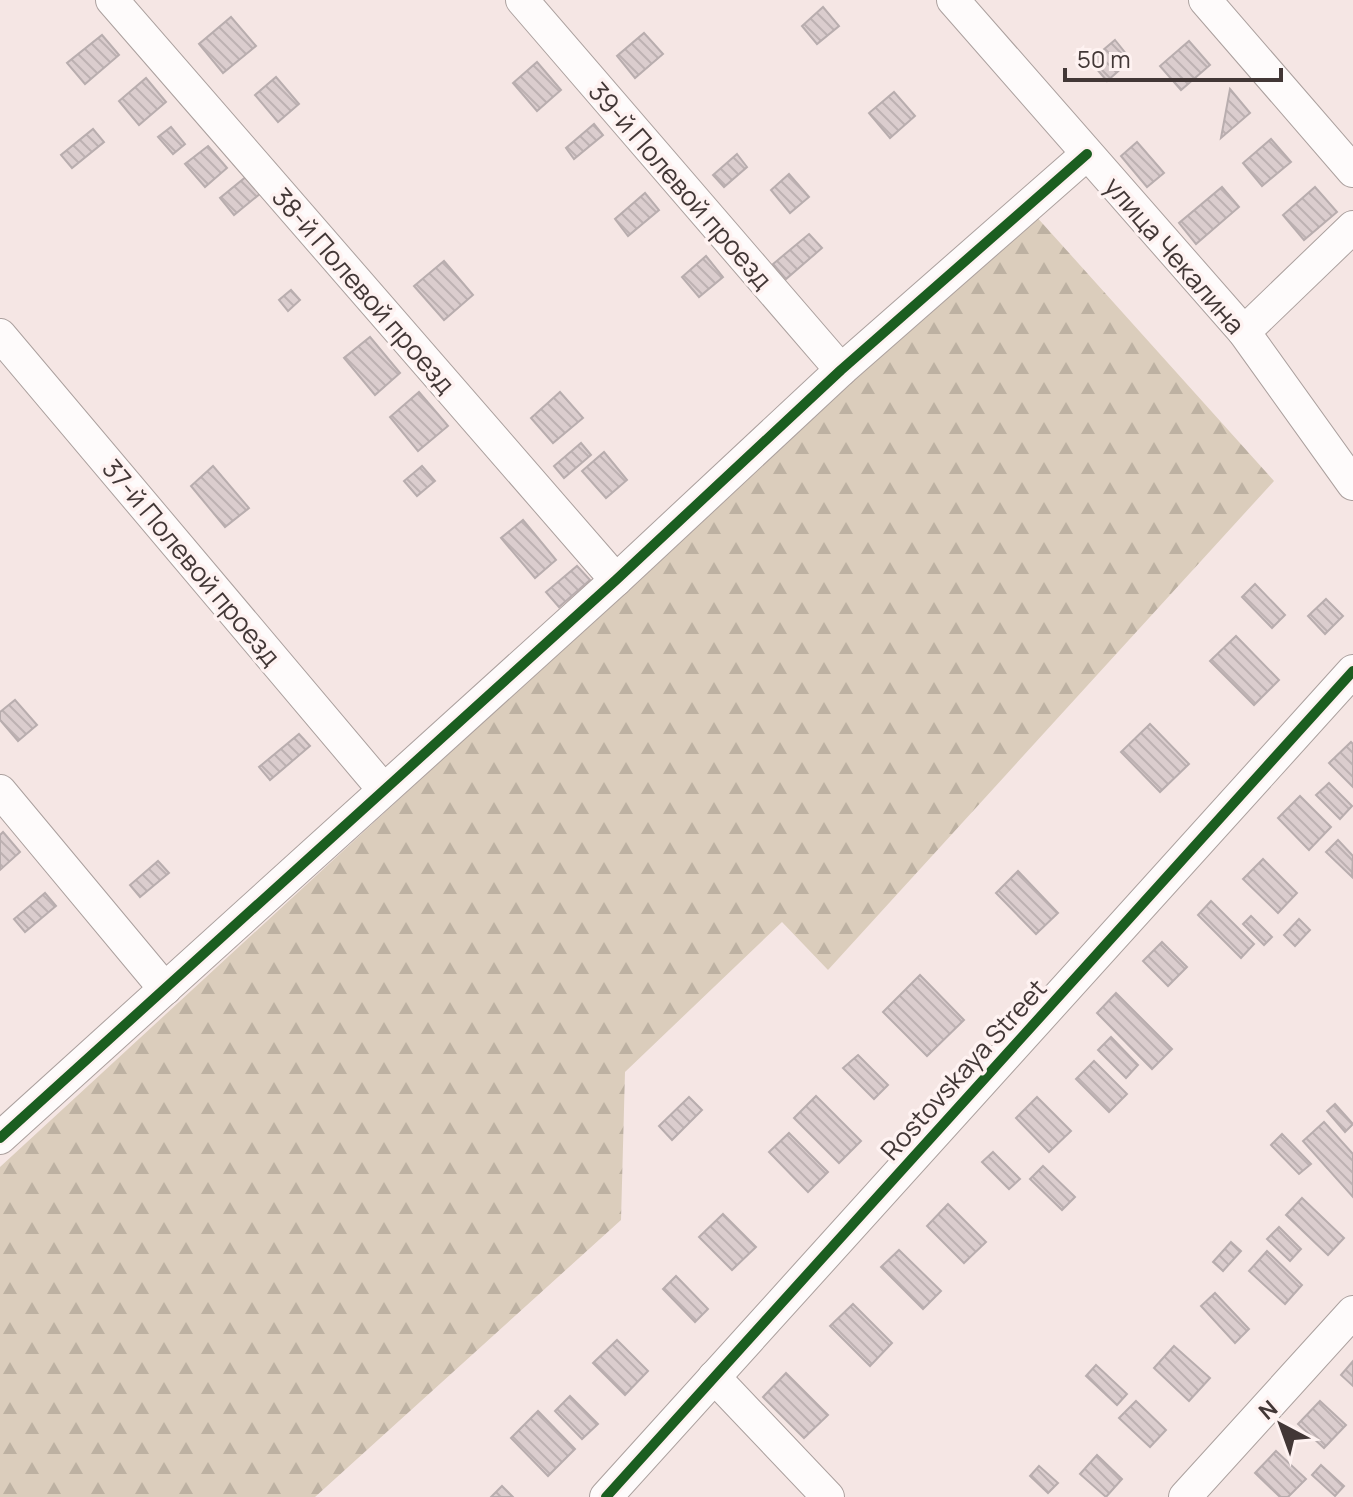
<svg xmlns="http://www.w3.org/2000/svg" width="1353" height="1497" font-family="Manrope,sans-serif">
  <defs>
    <pattern id="forest-firs" width="22" height="20" patternUnits="userSpaceOnUse" patternTransform="scale(2)"><rect width="22" height="20" fill="#dbcdbc"/><path d="M5 1l3.5 6h-7zM16 11l3.5 6h-7z" fill="#bdb1a2"/></pattern>
    <pattern id="building-back-hatch" width="6" height="6" patternUnits="userSpaceOnUse" patternTransform="scale(2)"><rect width="6" height="6" fill="#dbcdce"/><path d="M-1 5l2 2M0 0l6 6M5-1l2 2" fill="none" stroke="#bdb1b2"/></pattern>
  </defs>
  <rect width="100%" height="100%" fill="#f5e6e4"/>
  <path fill="url(#forest-firs)" d="M1034,214L1274,481L828,970L782,922L625,1072L621,1220L315,1497H0V1167Z"/>
  <g fill="url(#building-back-hatch)" stroke="#b8adae" stroke-width="2">
    <path d="M823,7L839,26L817,44L802,26Z"/>
    <path d="M231,17L256,46L223,73L199,44Z"/>
    <path d="M644,33L663,54L635,78L617,56Z"/>
    <path d="M102,35L119,55L85,84L67,63Z"/>
    <path d="M1115,40L1131,60L1107,81L1090,61Z"/>
    <path d="M1189,41L1210,65L1181,90L1160,66Z"/>
    <path d="M537,62L561,90L537,111L513,83Z"/>
    <path d="M276,77L299,104L278,122L255,95Z"/>
    <path d="M146,78L166,102L139,125L119,101Z"/>
    <path d="M1230,89L1250,113L1221,138Z"/>
    <path d="M894,92L915,116L890,138L869,113Z"/>
    <path d="M594,124L603,135L574,159L566,148Z"/>
    <path d="M171,127L185,144L173,154L158,137Z"/>
    <path d="M93,129L104,142L72,168L61,155Z"/>
    <path d="M1271,139L1291,162L1262,186L1243,163Z"/>
    <path d="M1137,142L1164,173L1147,187L1121,156Z"/>
    <path d="M208,146L227,168L205,187L185,164Z"/>
    <path d="M737,154L747,167L724,187L713,175Z"/>
    <path d="M789,174L809,197L790,213L771,190Z"/>
    <path d="M247,176L261,193L234,215L220,198Z"/>
    <path d="M1222,187L1239,207L1196,244L1179,223Z"/>
    <path d="M1315,187L1337,212L1304,240L1283,215Z"/>
    <path d="M645,193L659,210L628,236L615,219Z"/>
    <path d="M809,234L822,248L786,279L773,264Z"/>
    <path d="M706,256L723,277L699,297L682,277Z"/>
    <path d="M444,261L473,295L444,320L414,286Z"/>
    <path d="M291,290L300,300L288,311L279,300Z"/>
    <path d="M370,337L400,373L375,395L344,358Z"/>
    <path d="M419,392L448,426L418,451L390,417Z"/>
    <path d="M560,392L583,418L553,443L531,418Z"/>
    <path d="M581,443L591,455L564,478L554,466Z"/>
    <path d="M604,452L627,480L606,498L582,471Z"/>
    <path d="M213,466L249,508L225,527L191,486Z"/>
    <path d="M422,466L435,481L417,496L404,481Z"/>
    <path d="M523,520L556,560L535,578L501,538Z"/>
    <path d="M577,566L590,580L559,607L546,592Z"/>
    <path d="M1255,584L1285,615L1272,628L1242,597Z"/>
    <path d="M1326,599L1343,616L1325,634L1308,616Z"/>
    <path d="M1236,636L1279,680L1254,705L1210,661Z"/>
    <path d="M15,700L37,725L18,741L0,720V712Z"/>
    <path d="M1150,724L1189,764L1160,792L1121,752Z"/>
    <path d="M299,734L310,746L270,780L259,767Z"/>
    <path d="M1351,742L1353,744V787L1329,763Z"/>
    <path d="M1329,783L1352,806L1340,819L1316,795Z"/>
    <path d="M1300,796L1331,827L1309,850L1278,818Z"/>
    <path d="M3,832L20,852L0,870V835Z"/>
    <path d="M1338,840L1353,856L1352,877L1326,852Z"/>
    <path d="M1263,859L1297,893L1278,913L1243,879Z"/>
    <path d="M158,861L169,873L140,897L130,885Z"/>
    <path d="M1018,871L1058,913L1036,934L996,893Z"/>
    <path d="M45,893L56,906L25,932L14,919Z"/>
    <path d="M1211,901L1254,944L1241,958L1198,915Z"/>
    <path d="M1251,916L1272,937L1264,945L1243,924Z"/>
    <path d="M1299,919L1310,930L1295,946L1284,935Z"/>
    <path d="M1162,942L1187,967L1168,986L1143,961Z"/>
    <path d="M920,975L964,1020L927,1056L883,1012Z"/>
    <path d="M1116,993L1172,1049L1152,1069L1097,1013Z"/>
    <path d="M1111,1037L1138,1065L1126,1078L1098,1050Z"/>
    <path d="M858,1055L888,1085L874,1099L843,1068Z"/>
    <path d="M1094,1061L1127,1094L1109,1112L1076,1079Z"/>
    <path d="M816,1096L861,1141L839,1163L794,1118Z"/>
    <path d="M689,1097L702,1110L672,1140L659,1126Z"/>
    <path d="M1037,1097L1071,1131L1049,1152L1016,1118Z"/>
    <path d="M1335,1104L1353,1124L1345,1132L1327,1111Z"/>
    <path d="M1324,1122L1353,1154V1197L1303,1141Z"/>
    <path d="M789,1133L828,1172L808,1192L769,1152Z"/>
    <path d="M1282,1134L1311,1164L1299,1174L1271,1145Z"/>
    <path d="M993,1152L1020,1179L1009,1189L982,1162Z"/>
    <path d="M1043,1166L1075,1197L1062,1210L1030,1179Z"/>
    <path d="M1302,1198L1344,1238L1328,1255L1286,1215Z"/>
    <path d="M948,1204L986,1242L964,1263L927,1226Z"/>
    <path d="M723,1214L756,1247L732,1270L699,1237Z"/>
    <path d="M1279,1227L1301,1249L1290,1261L1267,1239Z"/>
    <path d="M1231,1242L1241,1251L1223,1271L1213,1262Z"/>
    <path d="M899,1250L941,1291L923,1309L881,1267Z"/>
    <path d="M1267,1251L1302,1285L1285,1304L1249,1271Z"/>
    <path d="M676,1276L708,1309L695,1322L663,1289Z"/>
    <path d="M1215,1293L1249,1329L1235,1343L1201,1306Z"/>
    <path d="M853,1304L892,1343L870,1366L830,1326Z"/>
    <path d="M617,1340L648,1371L625,1395L593,1363Z"/>
    <path d="M1174,1346L1210,1378L1189,1401L1154,1368Z"/>
    <path d="M1353,1361V1386L1341,1375Z"/>
    <path d="M1096,1365L1127,1394L1117,1405L1086,1376Z"/>
    <path d="M786,1373L828,1415L804,1438L763,1397Z"/>
    <path d="M570,1396L598,1424L582,1439L555,1411Z"/>
    <path d="M1136,1401L1166,1430L1150,1447L1119,1418Z"/>
    <path d="M1320,1401L1346,1425L1324,1448L1298,1424Z"/>
    <path d="M538,1411L575,1449L548,1476L511,1438Z"/>
    <path d="M1276,1451L1306,1479L1288,1497H1280L1255,1473Z"/>
    <path d="M1097,1455L1122,1479L1106,1497L1080,1474Z"/>
    <path d="M1321,1465L1344,1486L1335,1496L1312,1475Z"/>
    <path d="M1039,1466L1058,1483L1048,1493L1030,1476Z"/>
    <path d="M502,1486L513,1497H491Z"/>
  </g>
  <g fill="none" stroke-linecap="round" stroke-linejoin="round">
    <g stroke="#aba09e" stroke-width="34">
      <g id="minor">
        <path d="M112,0L616,580"/>
        <path d="M522,0L841,370"/>
        <path d="M953,0L1244,332L1353,484"/>
        <path d="M1205,0L1353,171"/>
        <path d="M1244,332L1353,227"/>
        <path d="M0,335L383,789"/>
        <path d="M0,791L165,989"/>
        <path d="M0,1138L616,580L841,370L1087,154"/>
        <path d="M714,1377L828,1497"/>
        <path d="M606,1497L1353,671"/>
        <path d="M1185,1497L1353,1312"/>
      </g>
    </g>
    <use href="#minor" stroke="#fefbfb" stroke-width="32"/>
    <g stroke="#fef2f1" stroke-width="15">
      <g id="cycleway">
        <path d="M0,1138L616,580L841,370L1087,154"/>
        <path d="M606,1497L1353,671"/>
      </g>
    </g>
    <use href="#cycleway" stroke="#1b5e20" stroke-width="10"/>
  </g>
  <g text-anchor="middle" dominant-baseline="central" stroke-width="7" stroke-linejoin="round" paint-order="stroke">
    <g font-size="26" fill="#423736" stroke="#fef2f1">
      <text transform="translate(681 185) rotate(49)">39-й Полевой проезд</text>
      <text transform="translate(1175 255) rotate(49)">улица Чекалина</text>
      <text transform="translate(364 290) rotate(49)">38-й Полевой проезд</text>
      <text transform="translate(192 562) rotate(50)">37-й Полевой проезд</text>
      <text transform="translate(963 1069) rotate(-48)">Rostovskaya Street</text>
    </g>
  </g>
  <g transform="translate(1281 1425) rotate(319)" stroke="#fef2f1" stroke-width="6" paint-order="stroke">
  <path d="M0-6L14 30L0 20L-14 30Z" fill="#423736"/>
  <text y="-12" font-size="22" font-weight="bold" text-anchor="middle" fill="#423736">N</text>
  </g>
  <path d="M1065 68v12h216v-12" fill="none" stroke="#423736" stroke-width="4"/>
  <text x="1077" y="68" font-size="24" fill="#423736" stroke="#fef2f1" stroke-width="6" paint-order="stroke">50 m</text>
</svg>
